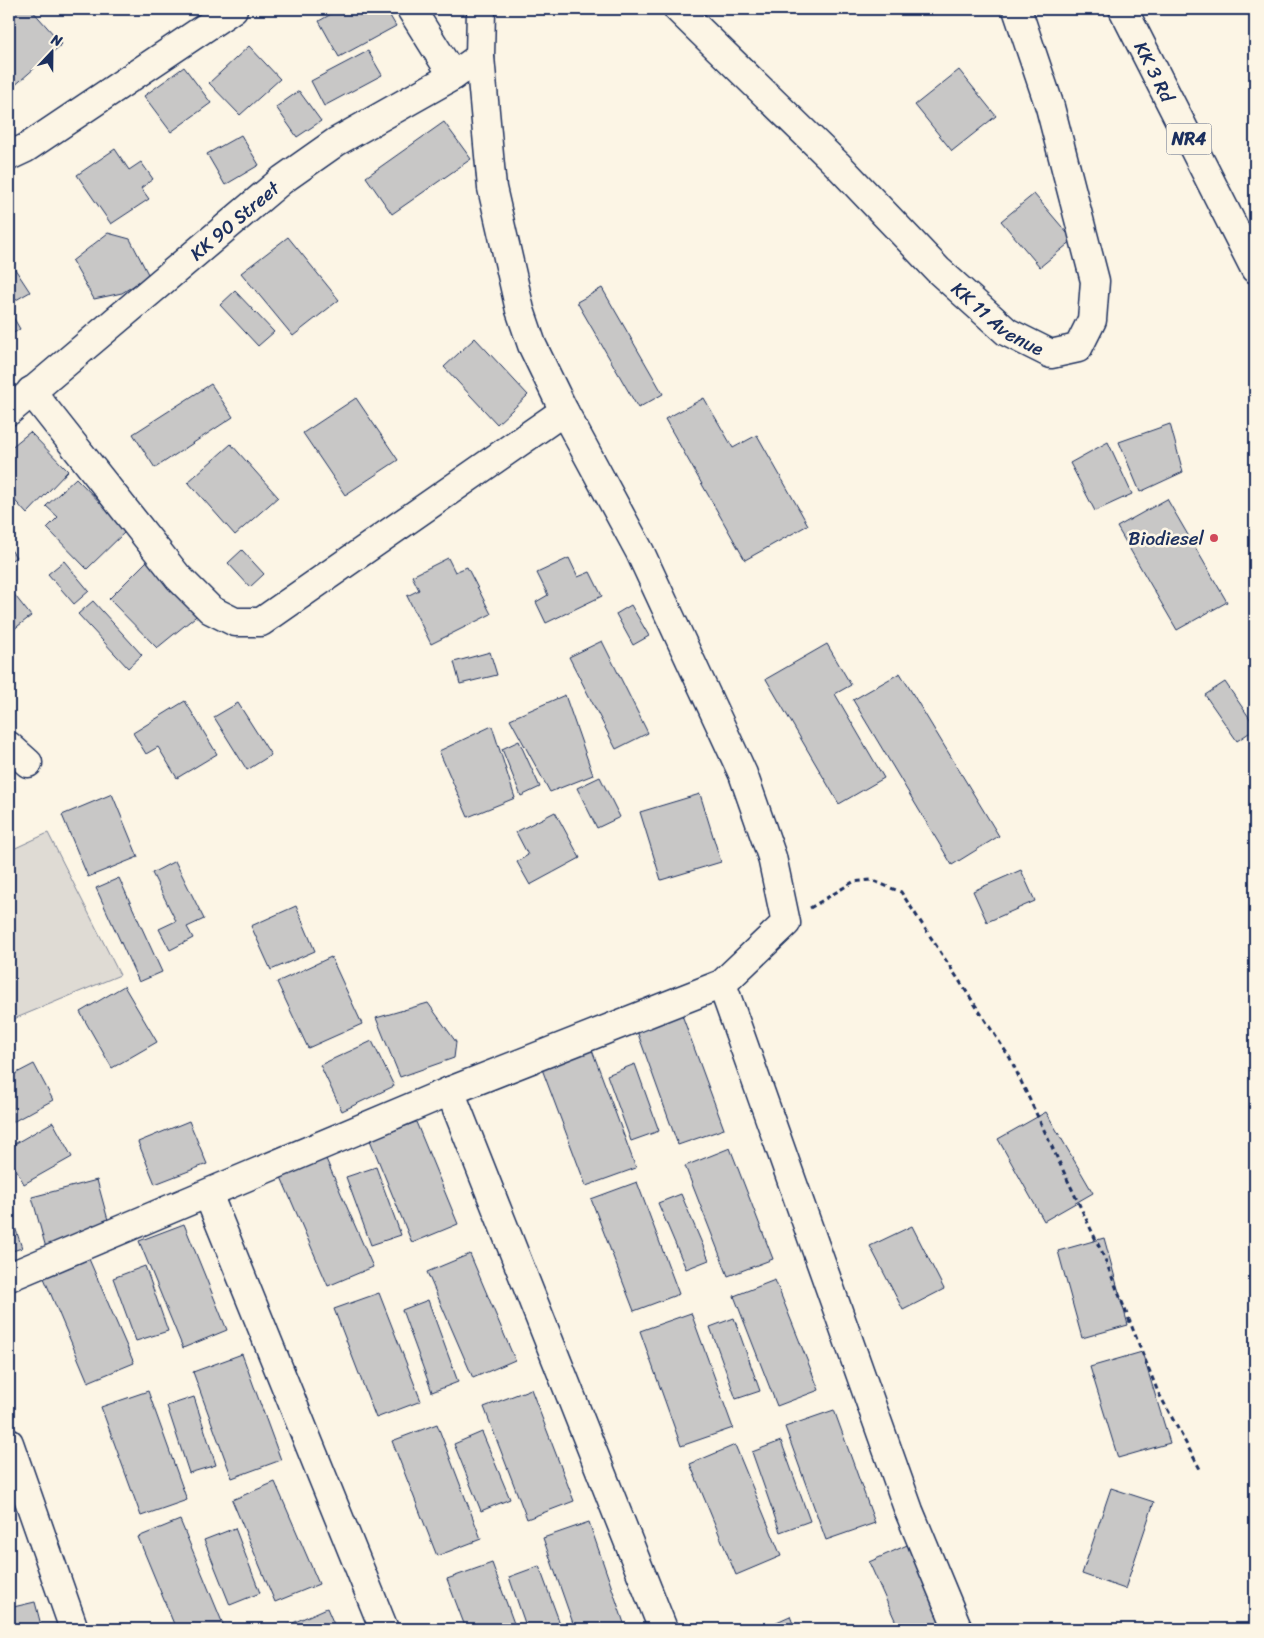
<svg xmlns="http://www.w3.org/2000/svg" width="1264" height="1638" font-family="Sriracha,sans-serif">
  <rect width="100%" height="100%" fill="#fcf5e5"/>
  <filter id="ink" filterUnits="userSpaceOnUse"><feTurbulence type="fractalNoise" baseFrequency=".02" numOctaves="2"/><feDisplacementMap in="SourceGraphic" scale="10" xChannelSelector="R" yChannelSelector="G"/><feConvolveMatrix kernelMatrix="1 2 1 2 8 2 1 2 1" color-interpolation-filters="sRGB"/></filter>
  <g filter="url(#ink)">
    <path fill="#dfdbd4" stroke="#7d8599" d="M48,833L120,975L9,1021V851Z"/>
    <g fill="#c8c7c6" stroke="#1b2f5e">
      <path d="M9,9H31L62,44L12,88L9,85Z"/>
      <path d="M340,9H386L396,26L339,57L319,21Z"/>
      <path d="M249,46L280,79L240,115L209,83Z"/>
      <path d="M368,51L382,75L324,106L311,81Z"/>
      <path d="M184,67L211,103L171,132L144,96Z"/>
      <path d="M959,70L996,116L952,151L915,105Z"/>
      <path d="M299,91L321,121L297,137L276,107Z"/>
      <path d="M444,122L471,159L392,214L366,177Z"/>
      <path d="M241,135L259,165L225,185L207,154Z"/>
      <path d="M115,149L129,170L141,162L153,179L141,188L149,199L111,224L77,175Z"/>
      <path d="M1034,194L1073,240L1040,267L1001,221Z"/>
      <path d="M108,233L130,239L149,276L122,293L94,299L72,261Z"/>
      <path d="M288,237L339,300L293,336L241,273Z"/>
      <path d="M11,263L30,292L9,304V264Z"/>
      <path d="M602,288L663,394L638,408L577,302Z"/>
      <path d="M235,291L274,332L258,346L220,305Z"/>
      <path d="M9,310L20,329L9,336Z"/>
      <path d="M475,338L528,395L497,424L444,367Z"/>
      <path d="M211,384L233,417L155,468L133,434Z"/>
      <path d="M356,398L398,460L345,495L303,433Z"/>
      <path d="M704,398L733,448L757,435L808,525L745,560L665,419Z"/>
      <path d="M1170,424L1183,472L1140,492L1119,442Z"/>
      <path d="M30,432L68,471L27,514L9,494V449Z"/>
      <path d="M1108,442L1132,494L1095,511L1070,463Z"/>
      <path d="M231,444L278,497L235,535L188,482Z"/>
      <path d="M76,478L127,530L87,569L47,528L58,517L46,506Z"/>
      <path d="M1167,499L1227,602L1177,630L1117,527Z"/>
      <path d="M9,547L16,557L9,562Z"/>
      <path d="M242,550L264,574L250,587L228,563Z"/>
      <path d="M157,551L200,613L157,648L109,599Z"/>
      <path d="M448,558L455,572L467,567L491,614L431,644L407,596L419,590L412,576Z"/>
      <path d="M569,558L578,577L590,572L602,596L546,623L536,602L548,595L537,573Z"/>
      <path d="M64,561L89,591L74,604L48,574Z"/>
      <path d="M9,588L31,616L9,633Z"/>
      <path d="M93,601L142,655L128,668L78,614Z"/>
      <path d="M631,605L649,636L633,645L616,614Z"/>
      <path d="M602,641L648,733L616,749L569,657Z"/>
      <path d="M827,644L851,685L835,694L884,778L839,804L766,679Z"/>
      <path d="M490,652L497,675L460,684L454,662Z"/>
      <path d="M900,673L999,836L952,865L853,700Z"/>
      <path d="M1225,682L1255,726V729L1237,741L1205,695Z"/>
      <path d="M565,695L593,775L550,792L510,719Z"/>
      <path d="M185,701L217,754L177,778L158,747L146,754L133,733Z"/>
      <path d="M238,703L271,755L247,770L214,717Z"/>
      <path d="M492,726L515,798L468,817L439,751Z"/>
      <path d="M519,741L540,787L521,796L502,749Z"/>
      <path d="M600,777L620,817L597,828L577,788Z"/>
      <path d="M112,794L138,857L88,877L62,815Z"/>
      <path d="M700,794L721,862L661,880L640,812Z"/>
      <path d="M555,812L580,858L530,885L517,862L528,855L516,832Z"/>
      <path d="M175,861L204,919L187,927L193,938L170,950L159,929L176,921L152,873Z"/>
      <path d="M1021,870L1035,901L987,922L973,891Z"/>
      <path d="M119,878L162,972L139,982L96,888Z"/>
      <path d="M296,906L315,951L271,970L251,926Z"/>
      <path d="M331,957L362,1024L308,1048L277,982Z"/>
      <path d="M124,986L157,1042L112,1068L80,1012Z"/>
      <path d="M428,1003L456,1042L454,1058L400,1077L376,1018Z"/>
      <path d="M682,1015L724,1129L678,1145L637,1031Z"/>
      <path d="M372,1041L394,1086L342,1111L320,1065Z"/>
      <path d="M592,1050L636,1168L586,1186L542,1069Z"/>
      <path d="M34,1064L53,1100L9,1124V1077Z"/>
      <path d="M635,1064L659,1131L631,1141L607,1075Z"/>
      <path d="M1046,1112L1093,1193L1044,1221L998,1139Z"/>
      <path d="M189,1121L207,1164L155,1184L138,1142Z"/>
      <path d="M53,1122L72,1157L24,1184L9,1156V1147Z"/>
      <path d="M416,1122L458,1224L412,1243L370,1140Z"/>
      <path d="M730,1148L773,1259L728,1276L685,1166Z"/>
      <path d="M326,1159L373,1267L328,1286L281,1177Z"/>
      <path d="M376,1167L401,1235L371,1245L346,1177Z"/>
      <path d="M97,1180L111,1231L46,1248L32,1197Z"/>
      <path d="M637,1182L679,1294L634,1311L591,1199Z"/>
      <path d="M681,1194L709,1260L686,1269L658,1203Z"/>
      <path d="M9,1209L22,1248L9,1252Z"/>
      <path d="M184,1224L227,1330L183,1348L139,1241Z"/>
      <path d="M912,1226L944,1289L903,1310L870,1246Z"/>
      <path d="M1104,1238L1128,1325L1082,1338L1058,1251Z"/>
      <path d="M470,1254L515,1360L473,1378L427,1272Z"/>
      <path d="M89,1259L134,1363L88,1382L44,1278Z"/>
      <path d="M145,1266L168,1331L136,1341L113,1278Z"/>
      <path d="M775,1280L819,1390L777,1406L734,1296Z"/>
      <path d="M379,1293L421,1401L376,1418L334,1309Z"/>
      <path d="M428,1300L458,1382L432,1392L402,1310Z"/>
      <path d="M691,1313L733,1428L681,1446L640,1331Z"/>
      <path d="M734,1318L760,1391L736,1399L710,1327Z"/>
      <path d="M1142,1352L1170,1443L1118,1458L1090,1367Z"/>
      <path d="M242,1354L281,1460L232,1478L193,1372Z"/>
      <path d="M531,1389L574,1501L527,1519L484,1407Z"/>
      <path d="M148,1391L187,1500L141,1516L101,1407Z"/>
      <path d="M194,1397L216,1465L189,1473L167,1406Z"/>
      <path d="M834,1410L875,1523L826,1540L785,1427Z"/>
      <path d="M437,1424L481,1539L437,1556L392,1441Z"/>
      <path d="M482,1432L510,1499L481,1511L454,1444Z"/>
      <path d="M781,1441L810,1521L780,1532L752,1452Z"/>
      <path d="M735,1445L781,1556L736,1575L690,1464Z"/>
      <path d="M275,1482L319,1584L275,1602L232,1500Z"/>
      <path d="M1111,1488L1154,1502L1125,1589L1082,1574Z"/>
      <path d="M180,1520L225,1629H176L138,1537Z"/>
      <path d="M589,1522L626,1629H575L543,1538Z"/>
      <path d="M235,1528L260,1593L230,1605L204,1540Z"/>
      <path d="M914,1542L954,1629H899L869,1562Z"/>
      <path d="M492,1563L516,1629H466L447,1579Z"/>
      <path d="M539,1566L562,1629H527L509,1577Z"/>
      <path d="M35,1602L42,1629H9V1608Z"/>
      <path d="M327,1608L336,1629H288L286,1626Z"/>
      <path d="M790,1616L795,1629H761Z"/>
    </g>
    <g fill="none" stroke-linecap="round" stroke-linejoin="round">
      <g stroke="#1b2f5e" stroke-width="31">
        <g id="minor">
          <path d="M411,9L453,76"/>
          <path d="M9,156L26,148L233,9"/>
          <path d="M31,391L178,577L211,610L235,622H261L564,411"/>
          <path id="s1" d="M9,411L282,180L336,142L453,76L480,57"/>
          <path d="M9,746L28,763"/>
          <path d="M722,984L909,1511L958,1629"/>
          <path d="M450,1091L663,1629"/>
          <path d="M208,1194L384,1629"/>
          <path d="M9,1277L450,1091L722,984L786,923L772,857L743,774L640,552L564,411L532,345L520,310L492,188L480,57L481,9"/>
          <path d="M9,1443L74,1629"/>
        </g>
      </g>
      <g stroke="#1b2f5e" stroke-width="31">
        <g id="major">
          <path id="s2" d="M678,9L837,164L938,270L1007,332L1051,354L1078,348L1092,320L1095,281L1050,107L1017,9"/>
        </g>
      </g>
      <g stroke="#1b2f5e" stroke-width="31">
        <g id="highway">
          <path id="s3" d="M1123,9L1255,269"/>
        </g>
      </g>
      <path stroke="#1b2f5e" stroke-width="3" stroke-dasharray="5 4" stroke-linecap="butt" d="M810,908L853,882L871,880L901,892L1010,1058L1104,1257L1158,1392L1200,1469"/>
      <use href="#minor" stroke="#fcf5e5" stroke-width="28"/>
      <use href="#major" stroke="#fcf5e5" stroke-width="28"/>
      <use href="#highway" stroke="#fcf5e5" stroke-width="28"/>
    </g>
  </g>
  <circle fill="#d1495b" stroke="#fcf5e5" stroke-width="2" cx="1214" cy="538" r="5"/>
  <g text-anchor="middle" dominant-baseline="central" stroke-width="5" stroke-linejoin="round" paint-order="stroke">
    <rect fill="#fcf5e5" stroke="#5e6a86" stroke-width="1" x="1166.5" y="123.5" width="45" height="31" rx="4"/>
    <g font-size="18" font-weight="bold" fill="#1b2f5e">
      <text x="1189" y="139">NR4</text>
    </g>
    <g font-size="19" fill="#1b2f5e" stroke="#fcf5e5">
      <text stroke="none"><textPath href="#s3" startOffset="70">KK 3 Rd</textPath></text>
      <text stroke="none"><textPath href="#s1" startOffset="295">KK 90 Street</textPath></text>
      <text stroke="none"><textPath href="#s2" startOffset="446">KK 11 Avenue</textPath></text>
    </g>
    <g font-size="19" fill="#1b2f5e" stroke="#fcf5e5" text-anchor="end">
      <text x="1204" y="538">Biodiesel</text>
    </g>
  </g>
  <rect width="1264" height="1638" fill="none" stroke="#fcf5e5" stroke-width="30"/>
  <rect x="15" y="15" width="1234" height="1608" fill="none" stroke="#1b2f5e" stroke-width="2" filter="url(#ink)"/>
  <g transform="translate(52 52) rotate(22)" stroke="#fcf5e5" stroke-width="4" paint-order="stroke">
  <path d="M0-4L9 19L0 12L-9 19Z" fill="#1b2f5e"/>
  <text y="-8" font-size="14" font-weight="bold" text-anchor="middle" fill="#1b2f5e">N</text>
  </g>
</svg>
